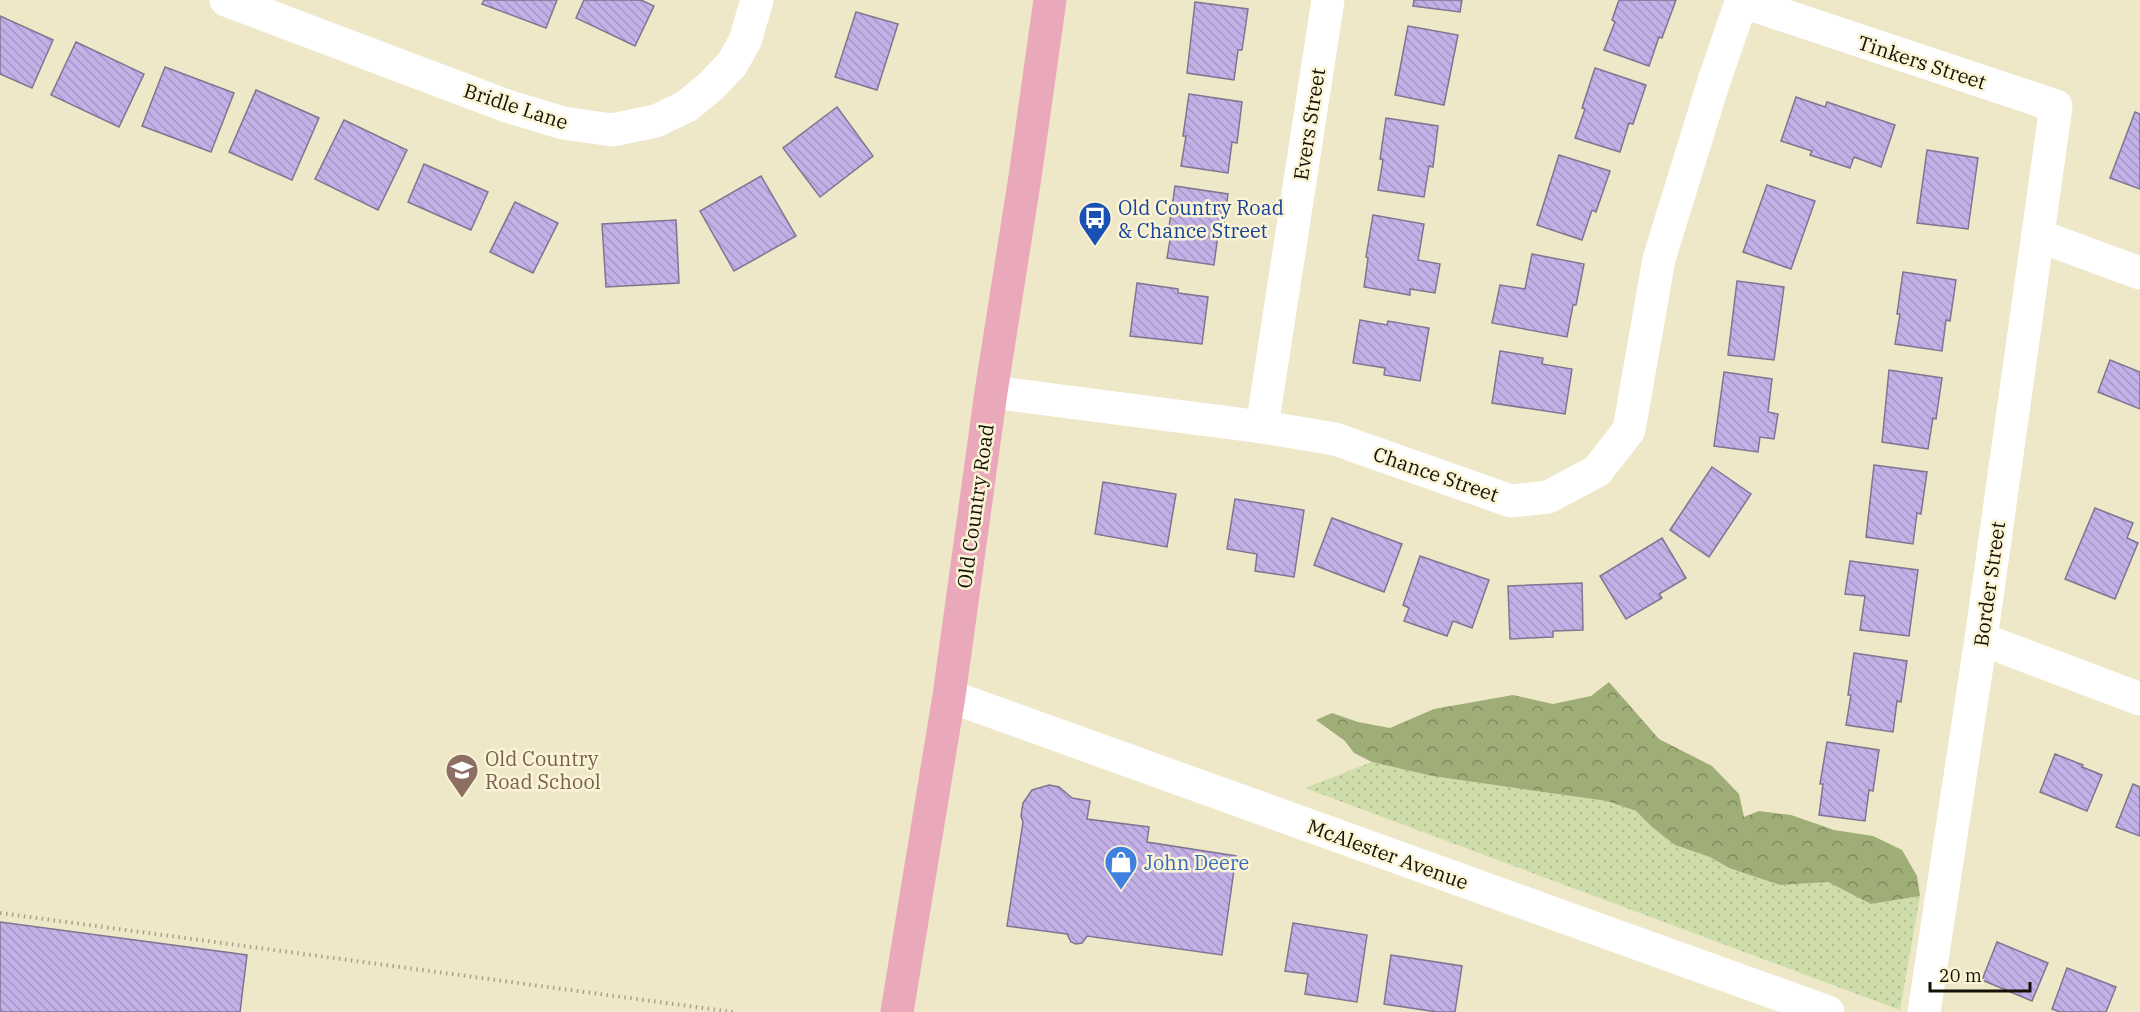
<svg xmlns="http://www.w3.org/2000/svg" width="2140" height="1012" font-family="'IBM Plex Serif',serif">
  <defs>
    <pattern id="grass-dots" width="8" height="8" patternUnits="userSpaceOnUse" patternTransform="scale(1.5)"><rect width="8" height="8" fill="#ceddaa"/><path d="M2 2h.1M6 6h.1" fill="none" stroke="#b0bd91" stroke-width="1.8" stroke-linecap="round"/></pattern>
    <pattern id="forest-crowns" width="20" height="18" patternUnits="userSpaceOnUse" patternTransform="scale(1.5)"><rect width="20" height="18" fill="#9eae76"/><path d="M2 6a3 3 0 1 1 6 0M12 15a3 3 0 1 1 6 0" fill="none" stroke="#808c5f"/></pattern>
    <pattern id="building-back-hatch" width="6" height="6" patternUnits="userSpaceOnUse" patternTransform="scale(1.5)"><rect width="6" height="6" fill="#c2b0e7"/><path d="M-1 5l2 2M0 0l6 6M5-1l2 2" fill="none" stroke="#a696c5"/></pattern>
  </defs>
  <rect width="100%" height="100%" fill="#eee7c8"/>
  <path fill="url(#grass-dots)" d="M1372,762L1432,776L1607,801L1636,811L1652,827L1675,845L1710,857L1729,868L1780,885L1828,882L1871,904L1920,896L1900,1010L1305,788Z"/>
  <path fill="url(#forest-crowns)" d="M1609,682L1659,739L1712,766L1739,794L1744,817L1759,811L1791,815L1834,830L1873,836L1902,850L1917,876L1920,896L1871,904L1828,882L1780,885L1729,868L1710,857L1675,845L1652,827L1636,811L1607,801L1432,776L1372,762L1354,753L1345,741L1316,720L1332,713L1358,722L1390,728L1434,709L1513,695L1553,704L1591,696Z"/>
  <g fill="url(#building-back-hatch)" stroke="#7e7691" stroke-width="1.5">
    <path d="M484,0H557L546,28L482,4Z"/>
    <path d="M584,0H641L654,6L635,46L576,18Z"/>
    <path d="M1414,0H1462L1460,12L1413,6Z"/>
    <path d="M1619,0H1676L1662,38L1659,37L1649,66L1604,50L1615,22L1612,20Z"/>
    <path d="M1195,2L1248,9L1242,50H1238L1234,80L1187,73Z"/>
    <path d="M856,12L898,24L877,90L835,77Z"/>
    <path d="M0,16L53,40L32,88L0,74Z"/>
    <path d="M1408,26L1458,35L1444,105L1395,95Z"/>
    <path d="M76,42L144,74L119,127L51,95Z"/>
    <path d="M165,67L234,93L211,152L142,126Z"/>
    <path d="M1595,68L1646,85L1633,124L1629,123L1620,152L1575,138L1585,109L1582,108Z"/>
    <path d="M256,90L319,118L292,180L229,152Z"/>
    <path d="M1189,94L1242,102L1237,143L1232,142L1228,173L1181,166L1186,136H1183Z"/>
    <path d="M1796,97L1825,107L1827,102L1895,125L1881,167L1854,157L1850,168L1810,155L1812,151L1781,141Z"/>
    <path d="M837,107L873,156L820,197L783,148Z"/>
    <path d="M2135,112L2140,114V189L2110,178Z"/>
    <path d="M1386,118L1438,126L1433,167L1429,166L1424,197L1378,190L1383,160L1380,159Z"/>
    <path d="M344,120L407,150L378,210L315,179Z"/>
    <path d="M1927,150L1978,158L1968,229L1917,223Z"/>
    <path d="M1559,155L1610,171L1596,212L1592,210L1582,240L1537,225Z"/>
    <path d="M424,164L488,192L471,230L408,202Z"/>
    <path d="M761,176L796,236L734,271L700,211Z"/>
    <path d="M1767,185L1815,201L1791,269L1743,252Z"/>
    <path d="M1175,186L1228,194L1222,235L1218,234L1214,265L1167,258L1172,228L1169,227Z"/>
    <path d="M515,202L558,223L533,273L490,252Z"/>
    <path d="M1373,215L1424,224L1418,260L1440,264L1435,293L1410,289V295L1364,287L1368,258L1366,257Z"/>
    <path d="M676,220L679,283L606,287L602,224Z"/>
    <path d="M1532,254L1584,264L1576,305H1573L1567,337L1492,323L1500,285L1525,289Z"/>
    <path d="M1903,272L1956,280L1950,321L1946,320L1942,351L1895,344L1900,314H1897Z"/>
    <path d="M1737,281L1784,287L1774,360L1728,355Z"/>
    <path d="M1137,283L1178,289V293L1208,297L1202,344L1130,336Z"/>
    <path d="M1360,320L1387,325L1388,321L1429,328L1420,381L1384,375L1385,368L1353,363Z"/>
    <path d="M1500,351L1543,358L1542,364L1572,369L1565,414L1492,403Z"/>
    <path d="M2110,360L2140,372V409L2098,392Z"/>
    <path d="M1889,370L1942,378L1936,419L1933,418L1928,449L1882,442Z"/>
    <path d="M1724,372L1772,379L1768,412L1778,414L1774,439L1760,437L1758,452L1714,446Z"/>
    <path d="M1874,465L1927,472L1921,514L1917,513L1913,544L1866,537Z"/>
    <path d="M1712,467L1751,494L1709,557L1670,530Z"/>
    <path d="M1103,482L1176,494L1167,547L1095,534Z"/>
    <path d="M1235,499L1304,510L1294,577L1255,571L1257,554L1227,549Z"/>
    <path d="M2095,508L2133,523L2127,538L2138,543L2115,599L2065,579Z"/>
    <path d="M1332,518L1402,544L1384,592L1314,565Z"/>
    <path d="M1662,538L1686,578L1659,594L1662,598L1626,619L1600,576Z"/>
    <path d="M1420,556L1489,580L1472,628L1453,621L1447,636L1404,621L1409,608L1403,605Z"/>
    <path d="M1850,561L1918,570L1909,636L1860,630L1865,596L1845,594Z"/>
    <path d="M1582,583L1583,630L1553,631V637L1510,639L1508,586Z"/>
    <path d="M1854,653L1907,661L1901,702L1897,701L1893,732L1846,725L1851,695H1848Z"/>
    <path d="M1827,742L1879,750L1873,791L1869,790L1865,821L1819,815L1823,784H1820Z"/>
    <path d="M2055,754L2083,765L2082,767L2102,775L2087,811L2040,792Z"/>
    <path d="M2133,784L2140,787V836L2116,827Z"/>
    <path d="M1049,785L1059,787L1072,798L1090,801L1087,819L1149,827L1147,842L1236,856L1222,955L1087,936L1082,943L1076,944L1071,942L1067,934L1007,926L1023,822L1021,816L1023,803L1032,790Z"/>
    <path d="M0,922L247,955L240,1012H0Z"/>
    <path d="M1293,923L1367,935L1357,1002L1305,994L1308,974L1285,971Z"/>
    <path d="M1997,942L2048,963L2032,1001L1982,980Z"/>
    <path d="M1391,955L1462,966L1455,1012H1437L1384,1004Z"/>
    <path d="M2067,968L2116,987L2106,1012H2060L2052,1009Z"/>
  </g>
  <g fill="none" stroke-linecap="round" stroke-linejoin="round">
    <path stroke="#a8a28a" stroke-width="4" stroke-dasharray="1.5 4.5" stroke-linecap="butt" d="M0,913L733,1012"/>
    <g stroke="#fff" stroke-width="33">
      <path d="M226,0L507,106L563,123L612,130L656,121L687,106L711,86L732,64L745,41L757,0"/>
      <path d="M1741,1L2056,106L1981,639L1924,1012"/>
      <path d="M2039,236L2140,273"/>
      <path d="M991,392L1262,427L1335,439L1511,501L1548,497L1597,471L1629,430L1659,259L1714,81L1742,0"/>
      <path d="M1262,427L1328,0"/>
      <path d="M1981,639L2140,699"/>
      <path d="M949,696L1828,1012"/>
    </g>
    <path stroke="#eaa9bb" stroke-width="33" d="M897,1012L949,696L991,392L1025,177L1050,0"/>
  </g>
  <defs>
    <g id="bus-pin" transform="scale(1.725)"><path d="M0 17L-7.5 6A9.5 9.5 0 1 1 7.5 6Z" fill="#1a4fb4" stroke="#fbf4d5"/><path d="M-5-6H5V4H4V6H2V4H-2V6H-4V4H-5ZM-3.5-4V0h7V-4ZM-3.5 1.2v1.5H-2V1.2ZM2 1.2v1.5H3.5V1.2Z" fill="#fff"/></g>
    <g id="school-pin" transform="scale(1.725)"><path d="M0 17L-7.5 6A9.5 9.5 0 1 1 7.5 6Z" fill="#8d6e63" stroke="#fbf4d5"/><path d="M0-5L7-2L0 1L-7-2ZM-4 1L0 2.5L4 1V4Q0 6-4 4Z" fill="#fff"/></g>
    <g id="shop-pin" transform="scale(1.725)"><path d="M0 17L-7.5 6A9.5 9.5 0 1 1 7.5 6Z" fill="#3f7fe0" stroke="#fbf4d5"/><path d="M-5-2.5h2.3a2.7 3.5 0 0 1 5.4 0H5L5.5 6h-11ZM-1.5-2.5h3a1.5 2.3 0 0 0-3 0Z" fill="#fff"/></g>
  </defs>
  <g fill-rule="evenodd">
    <use href="#bus-pin" x="1095" y="218"/>
    <use href="#school-pin" x="462" y="770"/>
    <use href="#shop-pin" x="1121" y="862"/>
  </g>
  <g text-anchor="middle" dominant-baseline="central" stroke-width="5" stroke-linejoin="round" paint-order="stroke">
    <g font-size="20" fill="#141207" stroke="#fbf4d5">
      <text transform="translate(1922 62) rotate(18)">Tinkers Street</text>
      <text transform="translate(516 106) rotate(18)">Bridle Lane</text>
      <text transform="translate(1309 124) rotate(-81)">Evers Street</text>
      <text transform="translate(1436 474) rotate(19)">Chance Street</text>
      <text transform="translate(975 506) rotate(-82)">Old Country Road</text>
      <text transform="translate(1989 584) rotate(-82)">Border Street</text>
      <text transform="translate(1388 854) rotate(20)">McAlester Avenue</text>
    </g>
    <g font-size="20" fill="#164399" stroke="#fbf4d5" text-anchor="start">
      <text x="1118" y="207">Old Country Road<tspan x="1118" dy="23">&amp; Chance Street</tspan></text>
    </g>
    <g font-size="20" fill="#785e54" stroke="#fbf4d5" text-anchor="start">
      <text x="485" y="758">Old Country<tspan x="485" dy="23">Road School</tspan></text>
    </g>
    <g font-size="20" fill="#366cbe" stroke="#fbf4d5" text-anchor="start">
      <text x="1144" y="862">John Deere</text>
    </g>
  </g>
  <path d="M1930 982v9h100v-9" fill="none" stroke="#141207" stroke-width="3"/>
  <text x="1939" y="982" font-size="18" fill="#141207" stroke="#fbf4d5" stroke-width="4.5" paint-order="stroke">20 m</text>
</svg>
